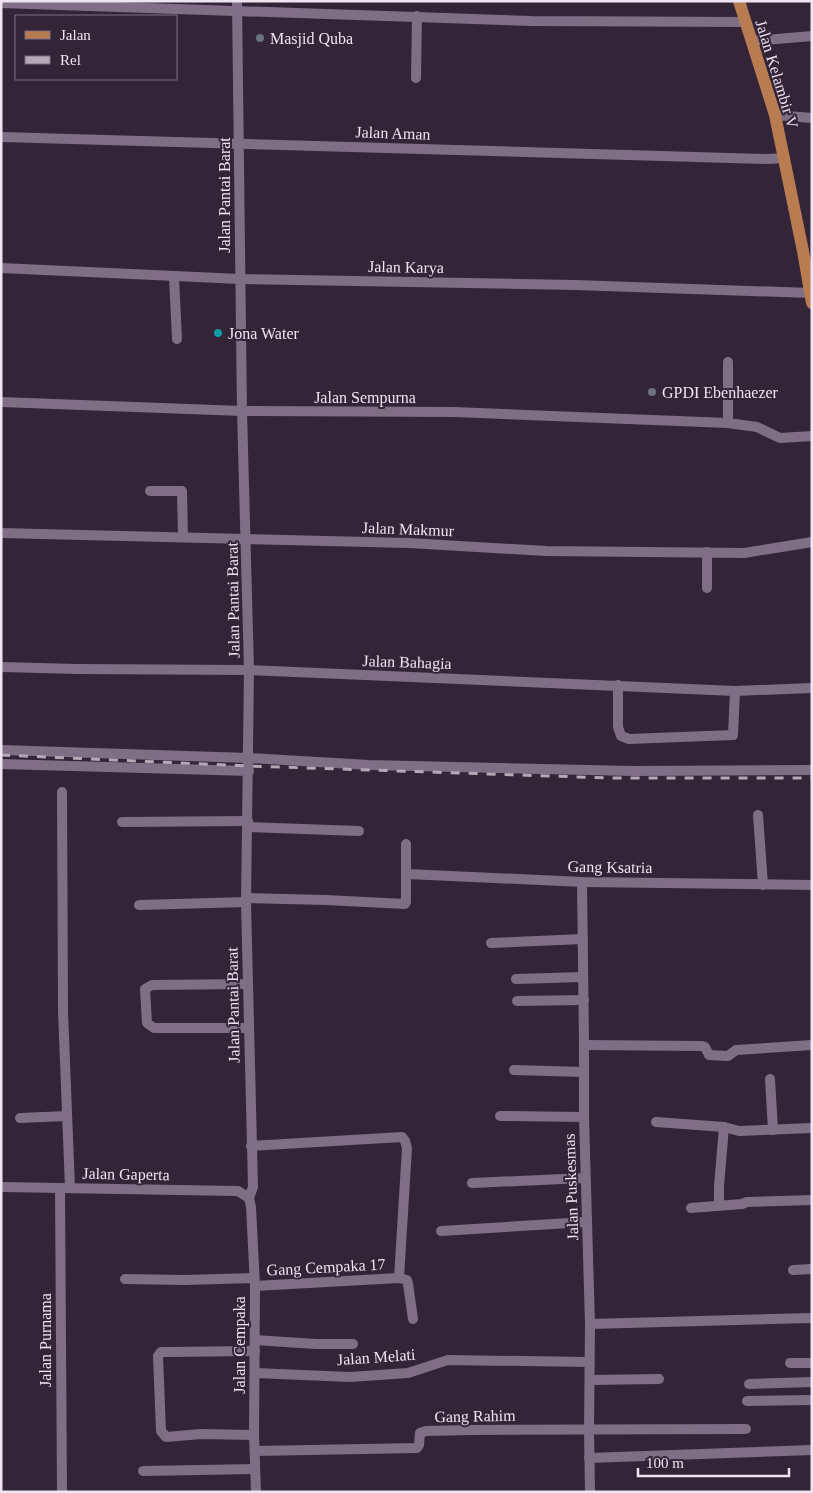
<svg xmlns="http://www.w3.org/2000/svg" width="813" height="1493" font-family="Georgia,serif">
  <rect width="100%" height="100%" fill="#332438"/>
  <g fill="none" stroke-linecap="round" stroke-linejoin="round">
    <g stroke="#7f6e86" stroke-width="10">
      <path d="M237,1L242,411L249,670L246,902L253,1187L249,1198"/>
      <path d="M1,3L532,21L744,22"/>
      <path d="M752,41L812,36"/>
      <path d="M416,78L417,16"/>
      <path d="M775,115L812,118"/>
      <path d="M1,137L768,159L785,158"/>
      <path d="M1,268L240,279L575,285L811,293"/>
      <path d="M174,277L177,339"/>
      <path d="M1,402L242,411L454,412L728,423L757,427L780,438L812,436"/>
      <path d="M728,423V362"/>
      <path d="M150,491H182L183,537"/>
      <path d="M1,533L409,543L546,551L744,553L812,542"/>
      <path d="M707,552V588"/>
      <path d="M1,667L77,669L249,670L735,691L812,688"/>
      <path d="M618,685V727L621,736L629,739L733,735L735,691"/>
      <path d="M1,750L249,758L369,765L633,771L812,770"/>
      <path d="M1,764L249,771"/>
      <path d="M62,792L63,1011L70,1188"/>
      <path d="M758,815L763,885"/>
      <path d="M122,822L248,821"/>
      <path d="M247,827L359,831"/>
      <path d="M407,874L582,882L812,885"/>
      <path d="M582,882L584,1045V1117L590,1324L589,1430L590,1492"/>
      <path d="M246,898L326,900L405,904L406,902V844"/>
      <path d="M139,905L246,902"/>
      <path d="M491,943L583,939"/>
      <path d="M516,979L583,977"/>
      <path d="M247,984L152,985L145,989L147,1023L154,1028H248"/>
      <path d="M517,1001L584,1000"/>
      <path d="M584,1045L702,1046L705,1047L709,1055L728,1056L736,1050L812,1045"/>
      <path d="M514,1070L584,1072"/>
      <path d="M770,1079L773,1130"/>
      <path d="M500,1116L584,1117"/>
      <path d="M20,1118L67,1116"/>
      <path d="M656,1122L724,1127L739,1131L812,1128"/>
      <path d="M251,1146L402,1137L405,1141L407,1148L399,1278"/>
      <path d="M472,1183L585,1178"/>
      <path d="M1,1187L238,1191L249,1198"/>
      <path d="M60,1189L62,1492"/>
      <path d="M249,1198L251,1207L255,1286L254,1435L256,1492"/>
      <path d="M719,1206V1186L724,1127"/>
      <path d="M691,1208L742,1204L747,1202L812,1200"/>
      <path d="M441,1231L586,1222"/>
      <path d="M793,1270L812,1269"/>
      <path d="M125,1279L184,1280L254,1278"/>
      <path d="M255,1286L399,1278L407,1280L408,1284L413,1319"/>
      <path d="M590,1324L812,1318"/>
      <path d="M255,1340L316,1344H353"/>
      <path d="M790,1363H812"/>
      <path d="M255,1373L350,1377L408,1373L448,1360L589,1362"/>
      <path d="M590,1380L659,1379"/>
      <path d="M749,1384L812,1382"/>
      <path d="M747,1401L812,1400"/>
      <path d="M254,1435L201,1434L166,1437L161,1431L158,1356L161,1352H168L255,1351"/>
      <path d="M255,1451L417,1448L419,1445L420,1433L426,1431L471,1430L746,1429"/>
      <path d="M589,1458L812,1450"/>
      <path d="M143,1471L255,1469"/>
    </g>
    <path stroke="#b87c50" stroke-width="12" d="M739,1L775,115L803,251L812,303"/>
    <path stroke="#b5a9b9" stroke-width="3" stroke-dasharray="9 9" stroke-linecap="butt" d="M1,755L249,766L609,778H812"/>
  </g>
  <g fill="#6b7280" stroke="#332438" stroke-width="2">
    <circle cx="260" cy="38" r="5"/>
    <circle cx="652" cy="392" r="5"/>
  </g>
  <circle fill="#0f9aa8" stroke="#332438" stroke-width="2" cx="218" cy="333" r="5"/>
  <g text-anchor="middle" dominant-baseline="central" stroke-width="4" stroke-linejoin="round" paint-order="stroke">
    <g font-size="16" fill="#eee4f2" stroke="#332438" text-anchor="start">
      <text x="270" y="38">Masjid Quba</text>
      <text x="228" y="333">Jona Water</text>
      <text x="662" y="392">GPDI Ebenhaezer</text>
    </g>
    <g font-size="16" fill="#eee4f2" stroke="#332438">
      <text transform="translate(777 74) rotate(73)">Jalan Kelambir V</text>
      <text transform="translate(393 133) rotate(2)">Jalan Aman</text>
      <text transform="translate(224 195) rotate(-90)">Jalan Pantai Barat</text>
      <text transform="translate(406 267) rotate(1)">Jalan Karya</text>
      <text x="365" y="397">Jalan Sempurna</text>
      <text transform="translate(408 529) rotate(2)">Jalan Makmur</text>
      <text transform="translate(233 600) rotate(-91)">Jalan Pantai Barat</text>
      <text transform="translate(407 662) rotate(2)">Jalan Bahagia</text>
      <text transform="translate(610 867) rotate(1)">Gang Ksatria</text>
      <text transform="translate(233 1005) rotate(-91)">Jalan Pantai Barat</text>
      <text transform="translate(126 1174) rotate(1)">Jalan Gaperta</text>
      <text transform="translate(571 1187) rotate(-92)">Jalan Puskesmas</text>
      <text transform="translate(326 1267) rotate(-3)">Gang Cempaka 17</text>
      <text transform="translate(45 1340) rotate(-90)">Jalan Purnama</text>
      <text transform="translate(239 1345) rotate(-90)">Jalan Cempaka</text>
      <text transform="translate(376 1357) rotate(-4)">Jalan Melati</text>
      <text transform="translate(475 1416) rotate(-1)">Gang Rahim</text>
    </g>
  </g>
  <rect width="813" height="1493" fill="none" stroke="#eee4f2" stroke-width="5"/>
  <rect x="15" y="15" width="162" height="65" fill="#332438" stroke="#7e7182"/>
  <rect x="25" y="31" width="25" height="8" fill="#b87c50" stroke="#7e7182"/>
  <text x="60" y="40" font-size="15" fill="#eee4f2">Jalan</text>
  <rect x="25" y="56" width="25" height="8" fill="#b5a9b9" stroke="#7e7182"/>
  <text x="60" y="65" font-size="15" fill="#eee4f2">Rel</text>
  <path d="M638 1468v8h151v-8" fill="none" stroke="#eee4f2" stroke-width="2.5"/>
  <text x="646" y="1468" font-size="15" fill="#eee4f2" stroke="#332438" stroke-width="4" paint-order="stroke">100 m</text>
</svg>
